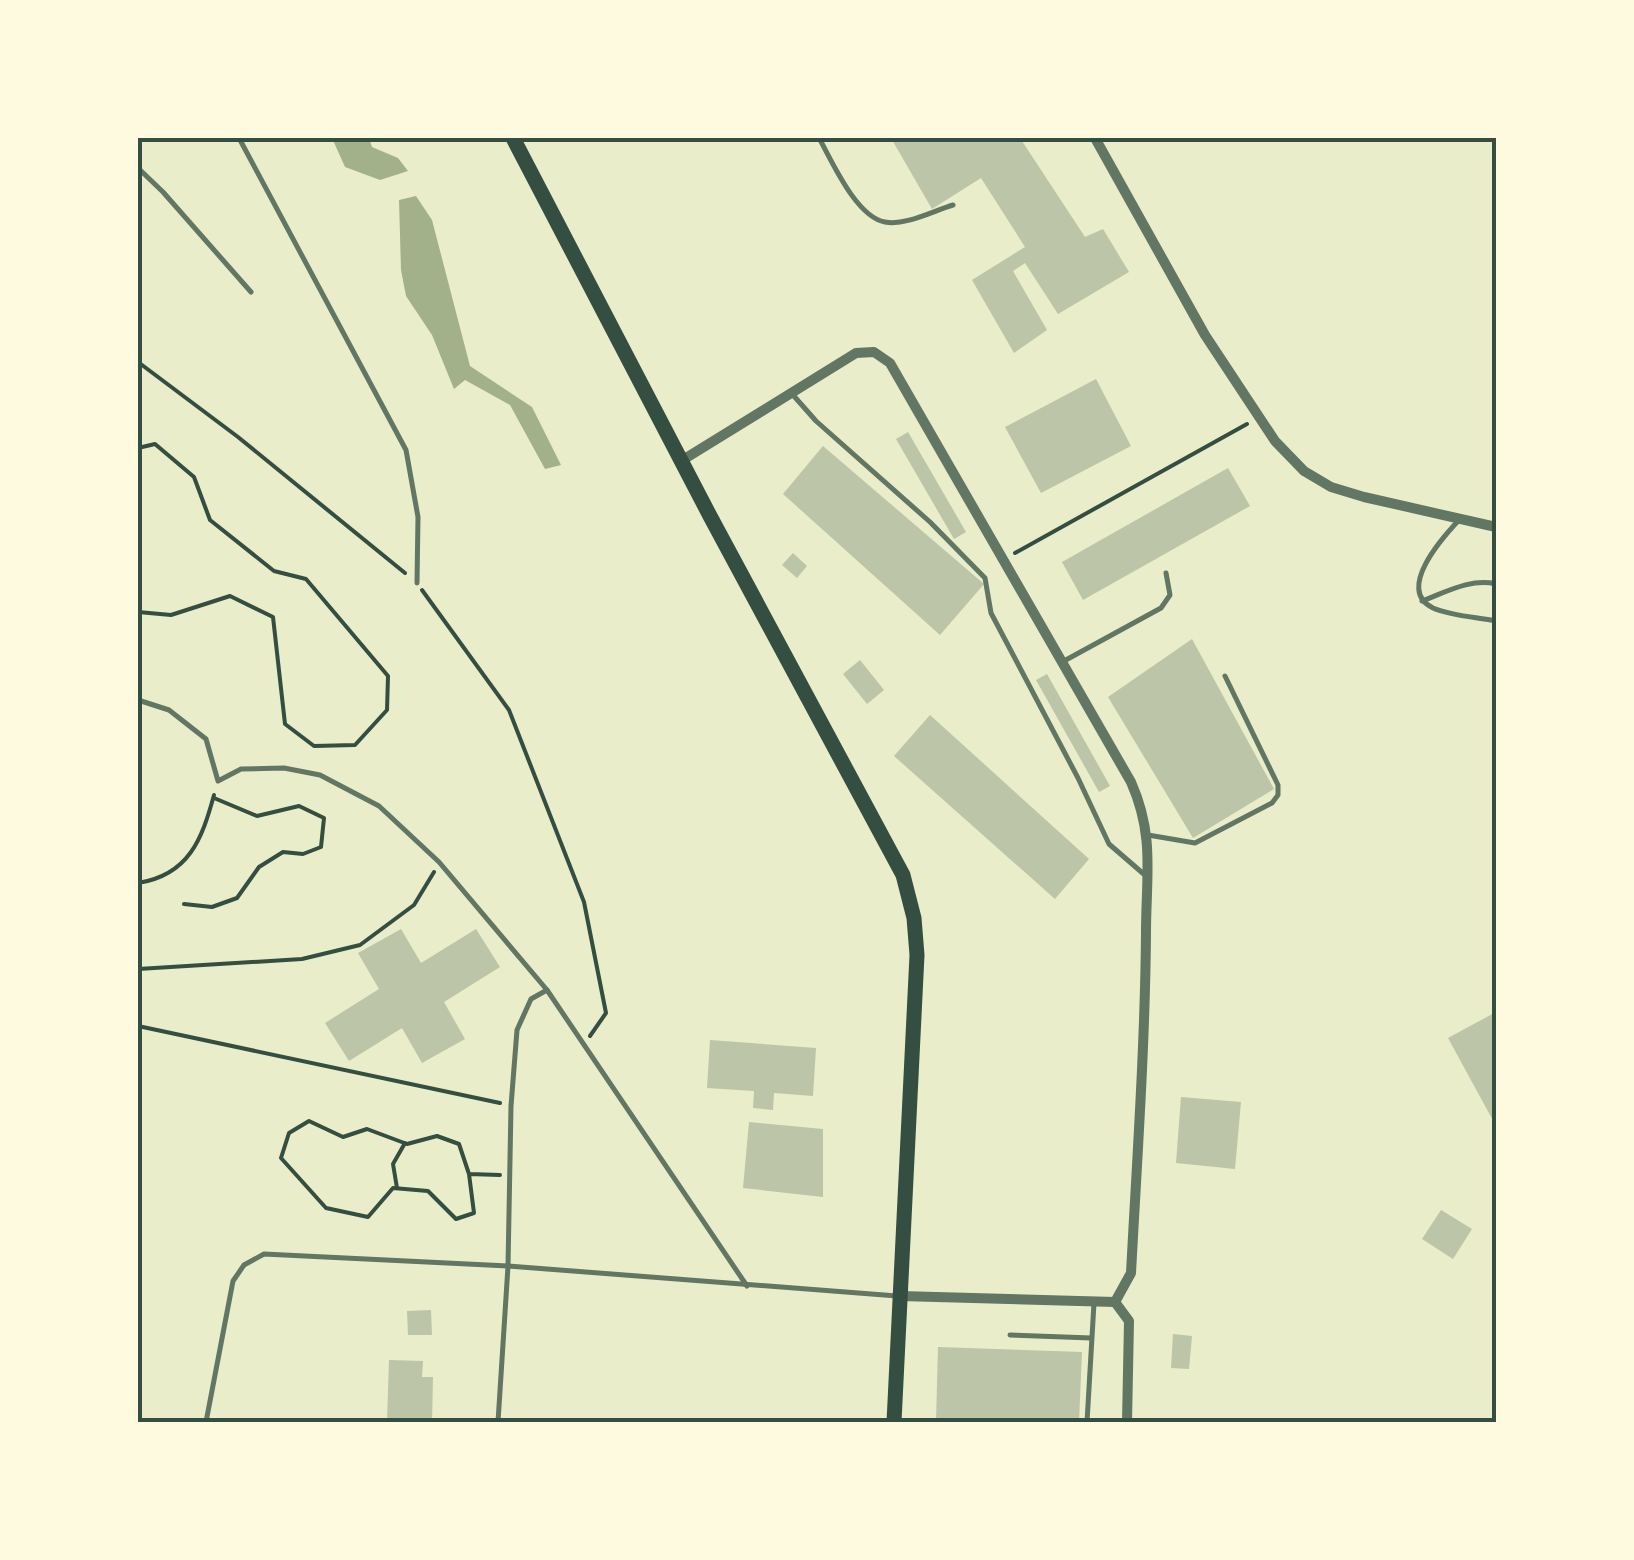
<svg xmlns="http://www.w3.org/2000/svg" width="1634" height="1560" font-family="Merriweather,serif">
  <rect width="100%" height="100%" fill="#e9edc9"/>
  <g fill="#a3b18a">
    <path d="M332,138H369L372,147L398,158L408,171L380,180L345,167Z"/>
    <path d="M416,196L432,220L470,366L532,407L561,465L545,469L510,405L465,380L454,389L432,335L406,296L401,270L399,200Z"/>
  </g>
  <g fill="#bcc5a7">
    <path d="M891,138H1020L1085,237L1103,229L1129,272L1058,314L1025,263L1013,271L1047,330L1014,353L972,280L1025,247L981,178L932,209Z"/>
    <path d="M1096,379L1131,446L1041,493L1005,427Z"/>
    <path d="M908,432L966,532L954,539L896,439Z"/>
    <path d="M823,446L984,584L940,635L783,494Z"/>
    <path d="M1228,468L1250,506L1083,600L1062,562Z"/>
    <path d="M793,553L807,566L797,578L782,565Z"/>
    <path d="M1192,639L1274,789L1193,838L1108,697Z"/>
    <path d="M860,660L884,690L867,704L843,674Z"/>
    <path d="M1047,674L1110,786L1099,792L1036,680Z"/>
    <path d="M930,715L1089,859L1055,899L894,756Z"/>
    <path d="M401,929L421,963L476,929L500,967L444,1002L465,1039L422,1063L402,1028L349,1061L325,1023L379,989L358,953Z"/>
    <path d="M1496,1012V1126L1448,1038Z"/>
    <path d="M710,1040L816,1048L813,1096L774,1093L773,1110L753,1108L754,1091L707,1088Z"/>
    <path d="M1181,1097L1241,1102L1235,1169L1176,1163Z"/>
    <path d="M749,1122L823,1129V1197L743,1188Z"/>
    <path d="M1441,1210L1472,1229L1453,1259L1422,1239Z"/>
    <path d="M431,1310L432,1335H408L407,1311Z"/>
    <path d="M1173,1334L1192,1336L1189,1369L1171,1368Z"/>
    <path d="M938,1347L1082,1352L1079,1422H936Z"/>
    <path d="M389,1360L423,1361L422,1377H433L432,1422H387Z"/>
  </g>
  <g fill="none" stroke-linecap="round" stroke-linejoin="round">
    <g stroke="#344e41" stroke-width="4">
      <path d="M138,362L238,437L405,573"/>
      <path d="M138,448L155,444L194,477L210,520L274,571L306,579L388,676L387,710L355,745L314,746L285,724L273,617L230,596L171,615L138,612"/>
      <path d="M1015,553L1247,424"/>
      <path d="M422,590L509,710L584,902L606,1013L590,1036"/>
      <path d="M138,883C189,875 202,839 214,795"/>
      <path d="M184,904L212,907L237,898L259,867L283,852L303,854L321,847L324,818L299,806L257,816L214,798"/>
      <path d="M138,969L302,959L360,945L414,905L434,872"/>
      <path d="M138,1026L500,1103"/>
      <path d="M469,1174L474,1213L456,1219L428,1191L393,1188L368,1217L326,1208L281,1158L289,1133L309,1121L343,1137L367,1129L407,1144L437,1136L459,1144L469,1174L500,1175"/>
      <path d="M397,1188L393,1164L405,1143"/>
    </g>
    <g stroke="#617663" stroke-width="5">
      <path d="M239,138L406,450L418,517L417,583"/>
      <path d="M819,138C832,161 856,217 885,222C905,226 933,211 953,205"/>
      <path d="M138,168L163,192L251,292"/>
      <path d="M793,395L816,421L930,522L985,578L991,613L1078,778L1109,844L1146,876"/>
      <path d="M1459,520C1443,537 1395,590 1433,608C1451,616 1476,617 1496,621"/>
      <path d="M1422,601C1446,592 1471,578 1496,584"/>
      <path d="M1064,661L1161,608L1170,595L1166,573"/>
      <path d="M138,700L169,710L206,739L218,781L241,769L284,768L320,775L379,806L439,862L547,990L747,1286"/>
      <path d="M1148,835L1195,843L1272,803L1278,795V785L1225,676"/>
      <path d="M1010,1335L1091,1338"/>
      <path d="M206,1422L233,1281L244,1265L264,1254L508,1266L897,1296"/>
      <path d="M498,1422L508,1266L511,1106L517,1030L531,999L547,990"/>
      <path d="M1087,1422L1094,1303"/>
    </g>
    <g stroke="#617663" stroke-width="10">
      <path d="M1095,138L1205,335L1275,441L1304,471L1331,487L1364,497L1496,527"/>
      <path d="M681,461L856,353L874,352L890,363L1131,782C1155,836 1146,876 1146,933C1145,1047 1137,1160 1131,1273L1115,1302"/>
      <path d="M900,1296L1115,1302"/>
      <path d="M1115,1302L1129,1321L1127,1422"/>
    </g>
    <path stroke="#344e41" stroke-width="15" d="M513,138L710,516L903,875L914,918L917,955L894,1422"/>
  </g>
  <rect width="1634" height="1560" fill="none" stroke="#fefae0" stroke-width="280"/>
  <rect x="140" y="140" width="1354" height="1280" fill="none" stroke="#344e41" stroke-width="4"/>
</svg>
